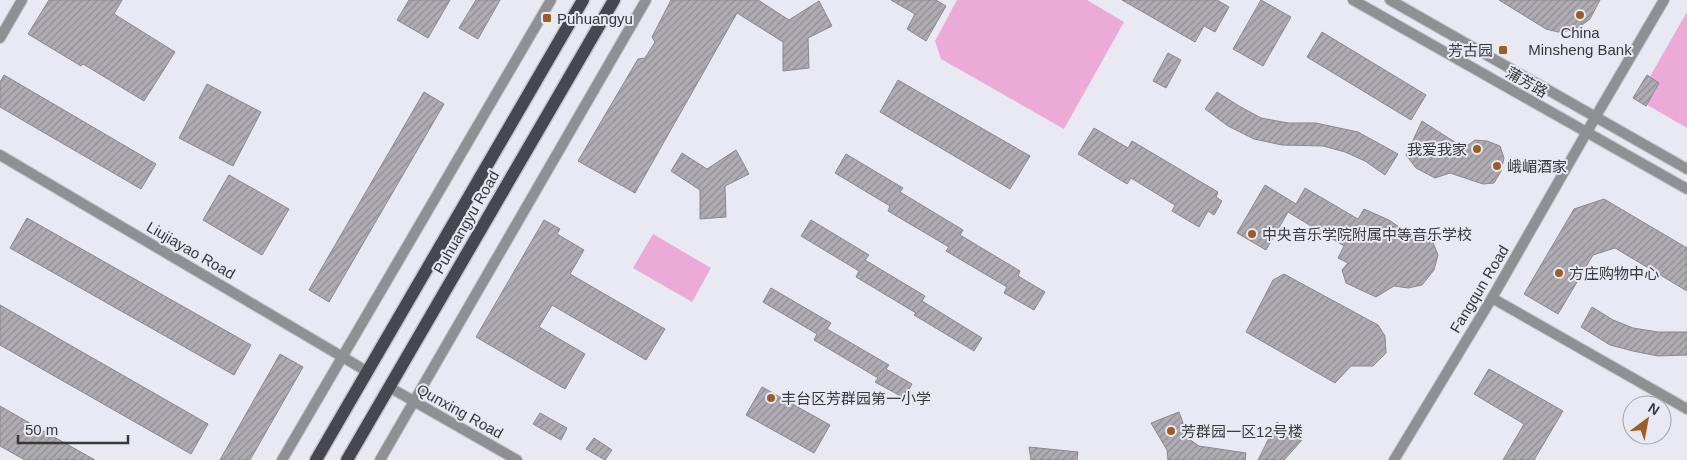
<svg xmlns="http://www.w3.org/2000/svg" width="1687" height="460" font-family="Helvetica,'Noto Sans SC',sans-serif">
  <defs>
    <pattern id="building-hatch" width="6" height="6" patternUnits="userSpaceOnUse" patternTransform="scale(1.25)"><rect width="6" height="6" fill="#afabb2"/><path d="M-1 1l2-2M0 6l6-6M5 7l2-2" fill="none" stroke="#8f8c92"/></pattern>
  </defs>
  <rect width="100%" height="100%" fill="#e8e9f2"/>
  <g fill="#ebaad8">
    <path d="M957,0H1087L1124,22L1064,129L941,59L935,41Z"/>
    <path d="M1687,12V128L1637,99Z"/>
    <path d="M653,234L711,268L692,302L633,268Z"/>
  </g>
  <g fill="url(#building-hatch)" stroke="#8c888f">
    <path d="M49,0H122L114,14L175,52L144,101L83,64L81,66L28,34Z"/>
    <path d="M409,0H450L428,38L397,20Z"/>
    <path d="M476,0H500L478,39L459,28Z"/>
    <path d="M671,0H758L789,20L819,1L832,26L808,38L809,68L783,71V42L737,13L635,193L578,161L638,59L645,58L655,42L652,37Z"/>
    <path d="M891,0H936L946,6L926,41L907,29L915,14Z"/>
    <path d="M1122,0H1217L1229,7L1215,32L1204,26L1195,42Z"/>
    <path d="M1261,0L1291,17L1263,66L1233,49Z"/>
    <path d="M1499,0H1600L1590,19L1582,25L1570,31L1558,32L1546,29Z"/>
    <path d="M1322,32L1426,95L1411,120L1307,57Z"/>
    <path d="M1168,53L1181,60L1166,88L1153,81Z"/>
    <path d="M4,75L156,164L141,189L0,107V82Z"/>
    <path d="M1647,75L1659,83L1646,106L1633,98Z"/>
    <path d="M898,80L1030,156L1010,189L880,112Z"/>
    <path d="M207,84L261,112L233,166L179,138Z"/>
    <path d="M424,92L444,104L329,302L309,290Z"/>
    <path d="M1217,92L1239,106L1261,118L1288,123H1316L1358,132L1398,154L1385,175L1365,161L1345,152L1323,146L1282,145L1254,139L1228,126L1205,109Z"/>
    <path d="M1422,121L1464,148L1475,140L1487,141L1500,146L1504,158L1501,171L1494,183L1483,184L1450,173L1435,178L1416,168L1406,155Z"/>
    <path d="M1094,128L1128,148L1132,141L1218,192L1216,197L1222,201L1214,215L1208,211L1199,227L1172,211L1175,205L1131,178L1127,184L1078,154Z"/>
    <path d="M736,150L749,174L725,186L726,217L700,219V190L671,171L682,153L707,169Z"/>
    <path d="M846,154L903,188L900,192L963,230L960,235L1020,271L1018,276L1045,292L1034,310L1004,293L1007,287L946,251L949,247L888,211L890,206L835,173Z"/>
    <path d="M229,175L289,209L262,255L203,220Z"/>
    <path d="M1265,185L1296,204L1305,188L1358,219L1364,209L1389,220L1402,229L1422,233L1432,240L1438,255L1434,270L1422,285L1408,288L1394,286L1376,297L1346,283L1342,270L1348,263L1338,258L1344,246L1288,212L1266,250L1237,233Z"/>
    <path d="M1604,199L1687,248V291L1615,248L1593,255L1558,314L1524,294L1574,209Z"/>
    <path d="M27,218L251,345L234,375L10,248Z"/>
    <path d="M544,220L560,229L557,234L584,250L570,274L665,329L646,360L552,305L539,327L585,354L565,389L476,337Z"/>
    <path d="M811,220L869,255L865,260L925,296L922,301L982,338L974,351L914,315L916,313L856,277L859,271L801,236Z"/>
    <path d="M1284,274L1378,325L1385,336L1386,353L1373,366H1351L1335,383L1246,332L1273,280Z"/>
    <path d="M771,288L831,323L827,329L889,365L886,369L912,384L904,398L875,382L878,378L814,340L817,334L763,302Z"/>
    <path d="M0,305L208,424L191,454L0,345Z"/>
    <path d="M1592,307L1613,320L1633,328L1658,332H1687V355L1658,356L1633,351L1610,345L1581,327Z"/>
    <path d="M280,354L303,367L250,460H220Z"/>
    <path d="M1489,369L1563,411L1534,460H1503L1524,424L1474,394Z"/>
    <path d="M762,387L830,425L814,453L746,415Z"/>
    <path d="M0,406L54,437L95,460H25L0,446Z"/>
    <path d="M1179,412L1189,439L1199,446L1246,453L1245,460H1168L1167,450L1151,423Z"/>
    <path d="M540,413L567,428L561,440L533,424Z"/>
    <path d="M1277,422L1302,440L1284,460H1258Z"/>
    <path d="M594,438L612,450L605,460L586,449Z"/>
    <path d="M1029,447L1078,452L1077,460H1031Z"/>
  </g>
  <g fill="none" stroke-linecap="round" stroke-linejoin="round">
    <g stroke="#c5c6cd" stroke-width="12">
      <g id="minor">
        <path d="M0,38L22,0"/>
        <path d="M1596,116L1664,0"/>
        <path d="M1492,298L1687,409"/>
      </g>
    </g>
    <g stroke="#c5c6cd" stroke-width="12">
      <g id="tertiary">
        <path d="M1353,0L1687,189"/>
        <path d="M1390,0L1687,169"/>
        <path d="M0,155L368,372"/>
        <path d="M389,387L517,460"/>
        <path d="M282,460L551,0"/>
        <path d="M380,460L646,0"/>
        <path d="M1394,460L1492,298L1596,116"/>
      </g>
    </g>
    <g stroke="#c5c6cd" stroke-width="15">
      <g id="primary">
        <path d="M316,460L583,0"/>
        <path d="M347,460L614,0"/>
      </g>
    </g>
    <use href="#minor" stroke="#8e9094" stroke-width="10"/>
    <use href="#tertiary" stroke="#8e9094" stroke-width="10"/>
    <use href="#primary" stroke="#45494f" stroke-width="12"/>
  </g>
  <g fill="#9d5d27" stroke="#e8e9f2" stroke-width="2">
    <circle cx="1580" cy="15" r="5"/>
    <rect x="542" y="13" width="10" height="10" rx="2.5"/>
    <rect x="1498" y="45" width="10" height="10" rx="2.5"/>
    <circle cx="1477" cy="149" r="5"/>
    <circle cx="1497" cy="166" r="5"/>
    <circle cx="1252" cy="234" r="5"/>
    <circle cx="1559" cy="273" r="5"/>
    <circle cx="771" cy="398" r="5"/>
    <circle cx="1171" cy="431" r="5"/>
  </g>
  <g text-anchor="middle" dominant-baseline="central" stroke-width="4" stroke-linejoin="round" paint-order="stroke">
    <g font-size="15" fill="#38383b" stroke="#e8e9f2" text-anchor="start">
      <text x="557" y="18">Puhuangyu</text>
      <text x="1580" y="32" text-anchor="middle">China<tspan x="1580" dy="17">Minsheng Bank</tspan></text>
      <text x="1493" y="50" text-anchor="end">芳古园</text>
      <text x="1467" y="149" text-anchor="end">我爱我家</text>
      <text x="1507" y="166">峨嵋酒家</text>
      <text x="1262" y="234">中央音乐学院附属中等音乐学校</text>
      <text x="1569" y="273">方庄购物中心</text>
      <text x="781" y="398">丰台区芳群园第一小学</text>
      <text x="1181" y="431">芳群园一区12号楼</text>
    </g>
    <g font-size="15" fill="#38383b" stroke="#e8e9f2">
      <text transform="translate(1527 82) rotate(30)">蒲芳路</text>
      <text transform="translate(466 222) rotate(-60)">Puhuangyu Road</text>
      <text transform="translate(191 250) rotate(30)">Liujiayao Road</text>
      <text transform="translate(1479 289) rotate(-59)">Fangqun Road</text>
      <text transform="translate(460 411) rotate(29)">Qunxing Road</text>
    </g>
  </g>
  <g transform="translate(1647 420) rotate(32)"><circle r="24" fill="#e8e9f2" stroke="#a2a2a9"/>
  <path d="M0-4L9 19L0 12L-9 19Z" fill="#9d5d27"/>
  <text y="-8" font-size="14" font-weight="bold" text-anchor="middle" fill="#38383b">N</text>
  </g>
  <path d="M18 435v8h110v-8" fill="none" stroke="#38383b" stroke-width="2.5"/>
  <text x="25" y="435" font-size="15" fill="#38383b" stroke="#e8e9f2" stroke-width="4" paint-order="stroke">50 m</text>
</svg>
